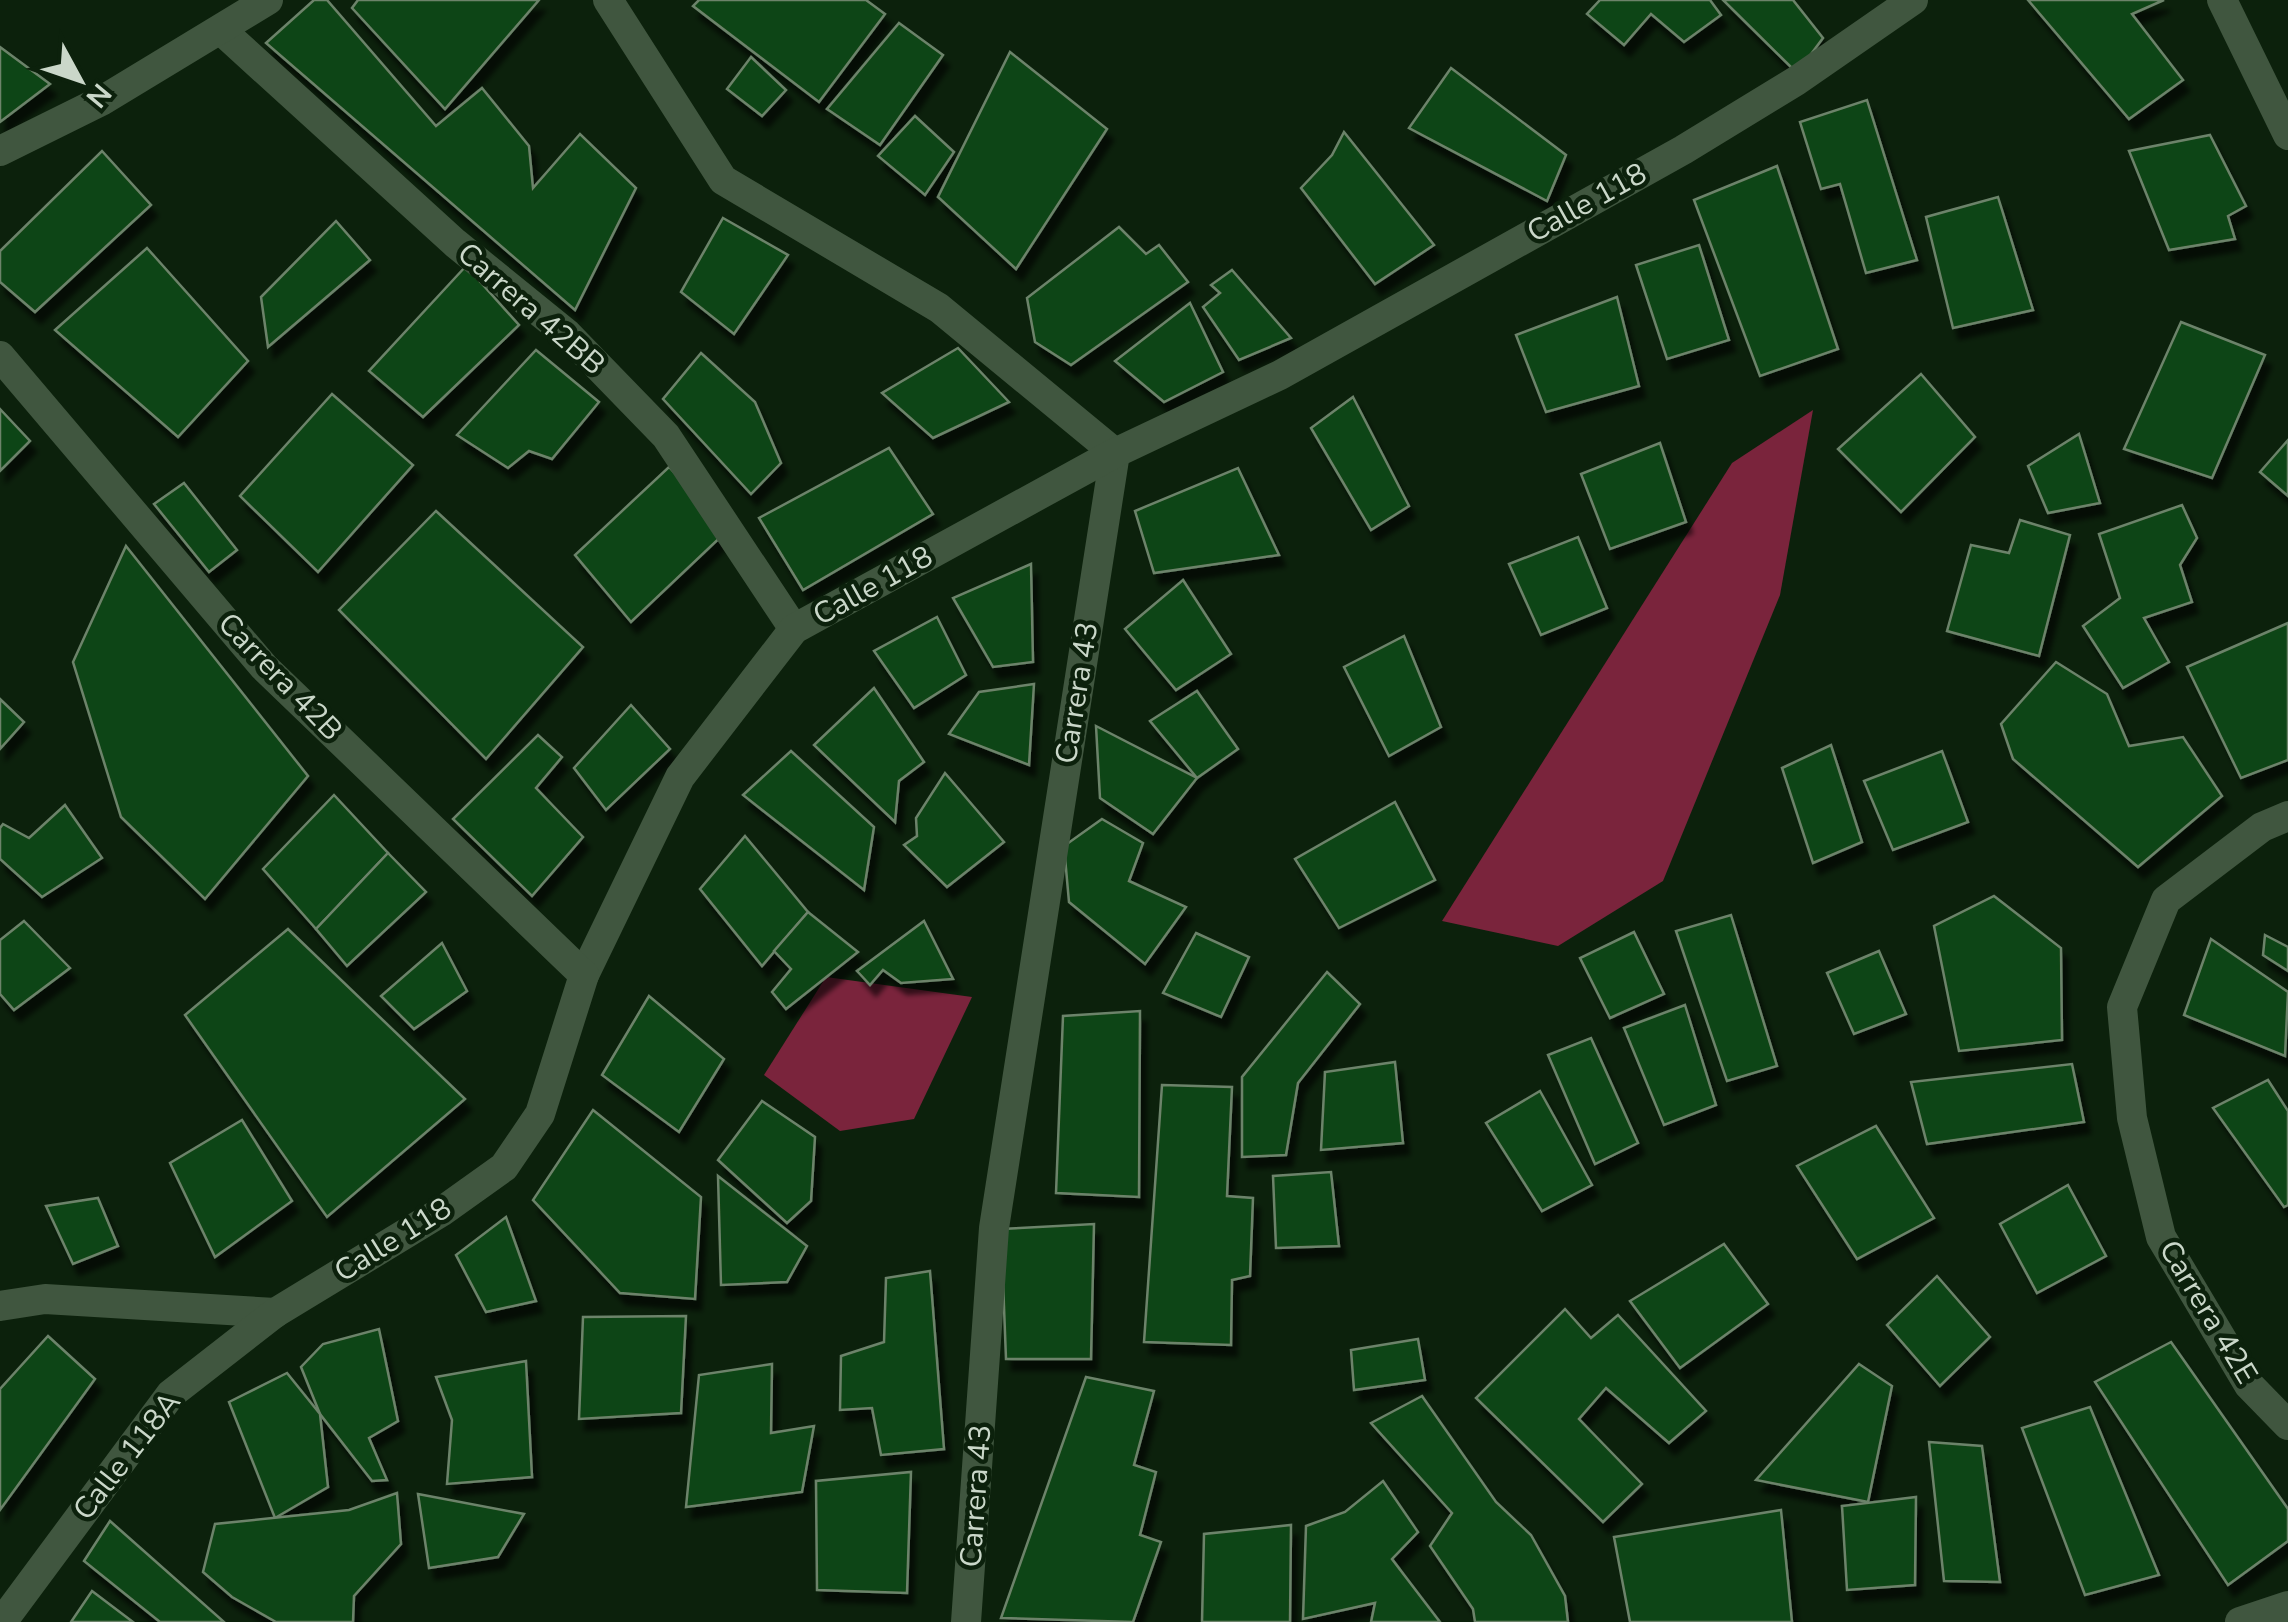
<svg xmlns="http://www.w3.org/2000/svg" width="2288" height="1622" font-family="'Nunito Sans',sans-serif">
  <defs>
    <filter id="shadow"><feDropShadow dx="6" dy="11" stdDeviation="2.5" flood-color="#0009"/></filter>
  </defs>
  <rect width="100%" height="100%" fill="#0c210c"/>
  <g fill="#7a243c">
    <path d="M1813,410L1780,595L1663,881L1558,946L1442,921L1732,463Z"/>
    <path d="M826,977L972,997L914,1119L840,1131L764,1075Z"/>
  </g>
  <g fill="#114413" stroke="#6c836b" stroke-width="2.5" filter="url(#shadow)">
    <path d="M314,0H327L436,126L482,88L529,146L533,188L580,134L636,188L575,310L266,43Z"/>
    <path d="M358,0H539L445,109L352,8Z"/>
    <path d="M699,0H866L885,14L819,102L693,6Z"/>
    <path d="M1600,0H1710L1721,15L1684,42L1651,14L1624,45L1587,14Z"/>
    <path d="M1723,0H1793L1823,38L1797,73Z"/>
    <path d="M2028,0H2164L2132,14L2183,80L2129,119Z"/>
    <path d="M899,23L943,55L880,145L827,109Z"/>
    <path d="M0,47L50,84L0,122Z"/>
    <path d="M1010,52L1107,129L1016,269L938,197Z"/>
    <path d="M751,57L786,90L762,116L727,89Z"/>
    <path d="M1451,68L1566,155L1547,201L1409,128Z"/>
    <path d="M1867,100L1917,260L1866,273L1840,184L1821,189L1800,122Z"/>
    <path d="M915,116L954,152L925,195L878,156Z"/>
    <path d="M1344,132L1434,245L1375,284L1301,188L1332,155Z"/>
    <path d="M2210,135L2246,206L2228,216L2235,239L2169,250L2129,151Z"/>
    <path d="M102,151L151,205L35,312L0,282V251Z"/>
    <path d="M1777,166L1838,349L1760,376L1694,200Z"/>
    <path d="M1998,197L2033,310L1953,328L1926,217Z"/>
    <path d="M723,218L788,255L734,334L681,292Z"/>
    <path d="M336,221L370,260L268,347L261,297Z"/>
    <path d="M1119,227L1146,254L1159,245L1188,282L1071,365L1035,342L1027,298Z"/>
    <path d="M1699,245L1729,340L1667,359L1636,265Z"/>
    <path d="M147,248L248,361L178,437L55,330Z"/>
    <path d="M466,266L519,325L423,417L369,371Z"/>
    <path d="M1232,270L1291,338L1239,360L1203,307L1220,293L1211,285Z"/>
    <path d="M1617,297L1639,386L1546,412L1516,335Z"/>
    <path d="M1190,303L1223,372L1164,402L1115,361Z"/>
    <path d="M2181,322L2265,355L2212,478L2124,449Z"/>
    <path d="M958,348L1009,402L933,438L882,393Z"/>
    <path d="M536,350L599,402L552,459L529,451L508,468L457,435Z"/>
    <path d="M701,353L755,402L781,463L751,494L663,399Z"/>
    <path d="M1921,374L1975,437L1901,512L1838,449Z"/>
    <path d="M332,394L413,465L318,572L240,496Z"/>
    <path d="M1353,397L1409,506L1371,530L1311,428Z"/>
    <path d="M0,409L30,441L0,471Z"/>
    <path d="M2079,434L2100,503L2048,513L2028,466Z"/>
    <path d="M2288,440V496L2260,472Z"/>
    <path d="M1660,443L1686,522L1610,549L1581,474Z"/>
    <path d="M889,448L933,514L803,590L759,518Z"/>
    <path d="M669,467L728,530L631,622L575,555Z"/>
    <path d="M1238,468L1279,555L1154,573L1135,511Z"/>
    <path d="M184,483L237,550L209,572L154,504Z"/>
    <path d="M2182,505L2197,538L2180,565L2192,602L2144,618L2169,662L2123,688L2083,626L2120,598L2099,534Z"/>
    <path d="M436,511L583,647L486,759L339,610Z"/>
    <path d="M2020,520L2070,535L2039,656L1947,631L1971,545L2009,553Z"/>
    <path d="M1578,537L1607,608L1541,635L1509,564Z"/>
    <path d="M126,546L308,776L205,899L121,817L73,662Z"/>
    <path d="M1031,564L1033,662L993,667L953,598Z"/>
    <path d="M1183,580L1231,654L1176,690L1125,629Z"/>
    <path d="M937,617L966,675L914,708L874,651Z"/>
    <path d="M2288,623V760L2241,778L2187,667Z"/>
    <path d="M1404,636L1441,727L1389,756L1344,667Z"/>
    <path d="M2056,662L2107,694L2129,746L2183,737L2222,796L2138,867L2013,759L2001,724Z"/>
    <path d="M1034,684L1029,765L949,734L979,692Z"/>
    <path d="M874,688L924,762L899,781L895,822L814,745Z"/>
    <path d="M1197,691L1238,749L1197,778L1150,721Z"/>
    <path d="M0,699L24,722L0,749Z"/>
    <path d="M631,705L670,749L606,810L574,768Z"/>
    <path d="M1096,726L1197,778L1153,834L1100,798Z"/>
    <path d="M538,735L562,757L536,788L583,837L532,896L453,819Z"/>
    <path d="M1831,745L1862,842L1813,863L1782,768Z"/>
    <path d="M791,751L874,827L864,890L743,795Z"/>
    <path d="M1942,751L1968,822L1893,850L1864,781Z"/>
    <path d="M945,773L1004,842L947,887L904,845L917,836L916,818Z"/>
    <path d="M334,795L388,853L316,929L263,869Z"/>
    <path d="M1395,802L1435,880L1339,928L1295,859Z"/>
    <path d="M65,805L102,858L42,897L0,859V828L3,824L29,838Z"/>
    <path d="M1102,819L1143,843L1129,881L1186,907L1145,964L1069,902L1064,846Z"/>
    <path d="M745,836L808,912L762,966L700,889Z"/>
    <path d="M388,853L426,892L347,966L316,929Z"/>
    <path d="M1994,896L2061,948L2062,1040L1959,1051L1934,926Z"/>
    <path d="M808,912L858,952L786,1009L772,992L791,969L774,951Z"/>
    <path d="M1731,915L1777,1066L1727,1081L1676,931Z"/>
    <path d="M24,921L70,968L14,1010L0,994V940Z"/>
    <path d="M924,921L953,979L901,983L883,970L870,985L857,971Z"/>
    <path d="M288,929L465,1099L327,1217L185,1015Z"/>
    <path d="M1634,932L1664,994L1610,1018L1580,958Z"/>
    <path d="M1196,933L1249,957L1221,1017L1163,993Z"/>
    <path d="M2265,935L2288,947V971L2263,955Z"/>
    <path d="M2211,939L2288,992L2285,1056L2184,1015Z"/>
    <path d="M442,943L467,991L414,1029L381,996Z"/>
    <path d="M1879,951L1906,1014L1854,1034L1827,973Z"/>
    <path d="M1327,972L1360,1004L1298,1083L1286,1155L1242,1157V1077Z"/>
    <path d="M649,996L724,1059L679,1132L602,1075Z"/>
    <path d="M1685,1005L1716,1105L1664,1125L1624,1028Z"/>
    <path d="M1140,1011L1139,1197L1056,1193L1063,1016Z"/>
    <path d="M1591,1038L1638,1143L1595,1164L1548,1055Z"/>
    <path d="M1395,1062L1403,1143L1321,1150L1325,1072Z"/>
    <path d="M2072,1064L2084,1122L1927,1144L1911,1082Z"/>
    <path d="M2268,1080L2288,1111V1205L2284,1207L2213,1108Z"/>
    <path d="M1162,1085L1232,1087L1227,1196L1253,1198L1250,1276L1232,1280L1231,1345L1144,1342Z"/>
    <path d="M1540,1091L1592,1185L1542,1211L1486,1123Z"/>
    <path d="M762,1101L815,1137L811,1201L787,1223L718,1160Z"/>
    <path d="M593,1110L701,1197L695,1299L620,1293L533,1200Z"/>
    <path d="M242,1120L292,1201L215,1257L170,1163Z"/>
    <path d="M1876,1126L1934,1218L1857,1259L1797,1166Z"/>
    <path d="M1331,1172L1339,1246L1276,1248L1273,1176Z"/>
    <path d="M718,1176L807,1246L787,1282L721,1285Z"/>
    <path d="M2068,1185L2106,1256L2037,1293L2000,1224Z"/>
    <path d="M98,1198L118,1246L73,1264L46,1206Z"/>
    <path d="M506,1217L536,1301L486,1312L456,1255Z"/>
    <path d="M1094,1224L1091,1359H1006L1001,1229Z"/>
    <path d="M1724,1244L1768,1304L1680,1368L1630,1301Z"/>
    <path d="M930,1271L944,1449L881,1455L872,1408L840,1410L841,1356L884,1342L886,1278Z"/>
    <path d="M1937,1276L1990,1337L1940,1386L1887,1325Z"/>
    <path d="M1565,1309L1591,1338L1618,1315L1706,1411L1669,1443L1606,1388L1579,1419L1642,1484L1603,1522L1476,1398Z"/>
    <path d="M686,1316L681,1413L579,1419L583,1317Z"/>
    <path d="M379,1329L398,1421L369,1438L387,1480L372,1481L320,1414L301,1367L323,1344Z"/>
    <path d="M48,1336L95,1379L0,1510V1389Z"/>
    <path d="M1418,1339L1425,1380L1354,1390L1351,1350Z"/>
    <path d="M2171,1342L2288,1509V1541L2228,1585L2095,1382Z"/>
    <path d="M526,1361L532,1477L447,1484L452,1420L436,1377Z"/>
    <path d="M772,1364L771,1433L814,1426L802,1492L686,1507L699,1375Z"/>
    <path d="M1859,1364L1892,1386L1868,1502L1756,1480Z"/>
    <path d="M287,1373L320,1414L328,1487L275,1518L229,1402Z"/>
    <path d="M1086,1377L1154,1391L1134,1465L1156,1472L1140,1535L1161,1542L1133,1622L1001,1618Z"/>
    <path d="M1422,1396L1496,1502L1531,1535L1565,1596L1568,1622H1475L1473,1609L1430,1546L1452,1513L1371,1423Z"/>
    <path d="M2090,1407L2159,1575L2085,1595L2022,1428Z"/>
    <path d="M1929,1442L1982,1446L2000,1582L1944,1581Z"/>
    <path d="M911,1472L907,1593L817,1590L816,1481Z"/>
    <path d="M1383,1481L1418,1532L1392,1559L1440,1622H1371L1375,1603L1303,1619L1306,1526L1345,1512Z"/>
    <path d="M397,1493L401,1544L354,1596L353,1622H276L232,1597L203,1572L215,1524L349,1510Z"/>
    <path d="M418,1494L524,1514L498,1557L429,1568Z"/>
    <path d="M1916,1497L1915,1585L1847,1590L1842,1506Z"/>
    <path d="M1781,1510L1792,1622H1630L1614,1537Z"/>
    <path d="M110,1521L224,1622H160L84,1561Z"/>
    <path d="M1291,1525L1290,1622H1202L1204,1534Z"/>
    <path d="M92,1591L133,1622H71Z"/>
  </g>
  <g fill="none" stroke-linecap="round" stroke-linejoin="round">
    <g stroke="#40563f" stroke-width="30">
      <path d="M608,0L723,180L939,308L1115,453L994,1228L966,1622"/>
      <path d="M2222,0L2288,135"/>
      <path d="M221,30L455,243L567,334L666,436L794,629"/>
      <path d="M0,151L103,100L268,0"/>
      <path d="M584,975L680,777L794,629L1115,453L1280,375L1683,150L1796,81L1913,0"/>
      <path d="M0,1306L45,1299L275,1313"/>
      <path d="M2240,1622L2288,1606"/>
    </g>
    <g stroke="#40563f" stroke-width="30">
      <path d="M0,356L264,667L584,975L540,1114L504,1167L441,1212L275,1313L171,1394L2,1622"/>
      <path d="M2288,816L2262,827L2166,900L2122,1007L2132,1118L2161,1237L2249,1385L2288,1425"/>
    </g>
  </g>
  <g text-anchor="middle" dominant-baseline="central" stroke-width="9" stroke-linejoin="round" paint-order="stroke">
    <g font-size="30" fill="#cad7c9" stroke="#0c210c">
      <text transform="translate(1587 203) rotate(-29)">Calle 118</text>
      <text transform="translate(531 309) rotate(41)">Carrera 42BB</text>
      <text transform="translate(873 586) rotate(-29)">Calle 118</text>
      <text transform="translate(280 677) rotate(46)">Carrera 42B</text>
      <text transform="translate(1077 693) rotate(-81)">Carrera 43</text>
      <text transform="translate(393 1240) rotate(-32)">Calle 118</text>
      <text transform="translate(2208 1312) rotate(59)">Carrera 42E</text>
      <text transform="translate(127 1456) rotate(-52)">Calle 118A</text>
      <text transform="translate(976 1496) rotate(-86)">Carrera 43</text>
    </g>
  </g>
  <g transform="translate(80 80) rotate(130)" stroke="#0c210c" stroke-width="8" paint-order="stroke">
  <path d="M0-8L18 38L0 25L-18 38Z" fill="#cad7c9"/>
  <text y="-15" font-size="28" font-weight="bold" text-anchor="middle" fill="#cad7c9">N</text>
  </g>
</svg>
